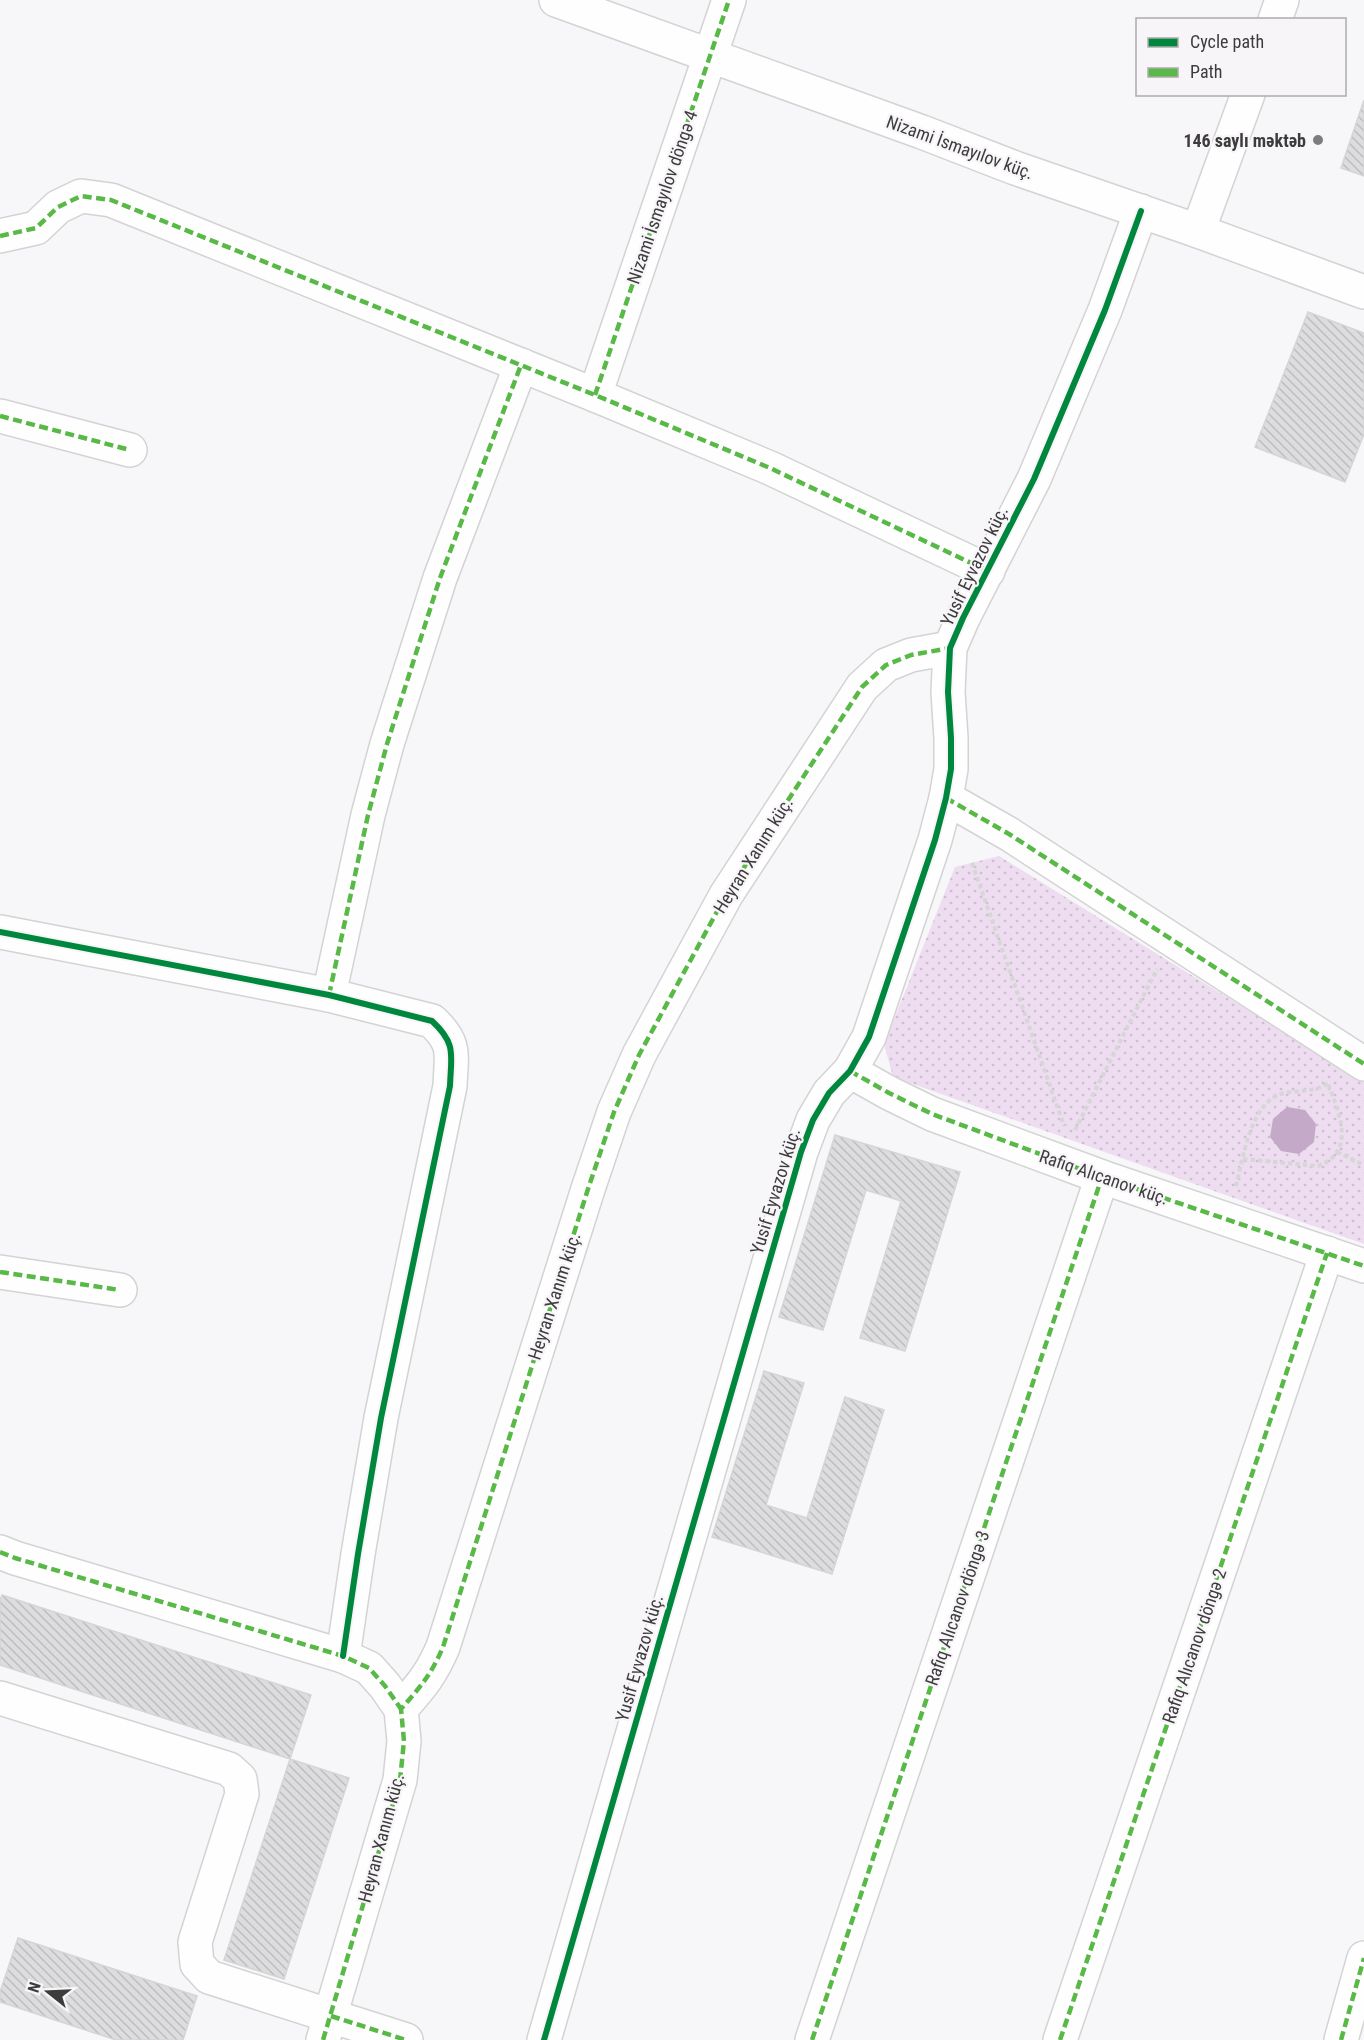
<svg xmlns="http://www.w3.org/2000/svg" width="1364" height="2040" font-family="'Roboto Condensed',sans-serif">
  <defs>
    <pattern id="park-dots" width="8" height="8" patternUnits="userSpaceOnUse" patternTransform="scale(1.5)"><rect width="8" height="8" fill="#eeddf0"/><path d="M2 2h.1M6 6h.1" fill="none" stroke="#cdbfcf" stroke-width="1.8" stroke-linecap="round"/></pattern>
    <pattern id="building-back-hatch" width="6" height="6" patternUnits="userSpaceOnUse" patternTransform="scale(1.5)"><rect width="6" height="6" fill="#dddcde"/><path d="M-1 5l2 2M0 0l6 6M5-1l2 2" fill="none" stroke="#bfbebf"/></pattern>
  </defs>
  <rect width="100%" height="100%" fill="#f7f6f8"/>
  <path fill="url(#park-dots)" d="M999,856L1364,1082V1244L893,1077L884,1044L955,867Z"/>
  <path fill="#c5a9c8" d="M1287,1107L1305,1110L1316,1124L1314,1142L1299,1154L1281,1151L1270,1137L1273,1119Z"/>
  <g fill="url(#building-back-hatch)" stroke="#d5d4d6" stroke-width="1.5">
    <path d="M1364,100V176L1341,168Z"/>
    <path d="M1308,312L1364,333V434L1345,482L1255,447Z"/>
    <path d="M835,1135L960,1172L905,1351L860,1338L901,1201L866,1190L823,1330L779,1317Z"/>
    <path d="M764,1371L804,1383L766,1505L807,1518L845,1397L884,1410L832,1574L712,1537Z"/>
    <path d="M2,1595L311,1695L290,1759L0,1665V1600Z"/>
    <path d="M290,1759L349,1778L284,1979L224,1960Z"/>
    <path d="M18,1938L197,1996L183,2040H116L0,2002V1992Z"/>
  </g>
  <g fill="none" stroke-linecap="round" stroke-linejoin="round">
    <g stroke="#d4d3d4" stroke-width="36">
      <g id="minor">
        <path d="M556,0L922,132L1015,168L1198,231L1364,292"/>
        <path d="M1275,20L1282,0"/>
        <path d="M1198,231L1248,94"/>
        <path d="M0,236L36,228L58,207L81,196L111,200L595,395L770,468L988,571"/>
        <path d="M595,395L729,0"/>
        <path d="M0,416L130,450"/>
        <path d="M946,798L1009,834L1364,1064"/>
        <path d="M0,932L329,995L432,1021C457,1044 451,1055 450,1086L381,1418L358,1554L343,1656"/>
        <path d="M329,995L368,815L387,744L440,578L521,365"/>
        <path d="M850,1071L889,1093L932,1114L1102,1177L1364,1266"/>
        <path d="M0,1272L120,1290"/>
        <path d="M0,1552L15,1558L343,1656L369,1668L385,1686L401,1709"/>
        <path d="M0,1698L229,1769L240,1779L242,1794L195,1942L197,1964L209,1977L406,2040"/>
        <path d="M323,2040L400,1780L404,1741L401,1709C421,1686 431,1675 443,1647L588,1189L614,1112L639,1055L726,895L862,687L886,665L911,655L950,648"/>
        <path d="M544,2040L801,1152L813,1120L829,1093L850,1071L869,1037L935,840L946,798L951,769V738L948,692L950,648L963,618L1034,479L1105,310L1141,211"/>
        <path d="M812,2040L1102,1177"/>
        <path d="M1060,2040L1327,1253"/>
        <path d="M1341,2040L1364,1958"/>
      </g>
    </g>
    <g stroke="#d6d6d6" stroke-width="4" stroke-dasharray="4.5 3" stroke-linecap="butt">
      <path d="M972,863L1064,1126"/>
      <path d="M1075,1130L1157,969"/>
      <path d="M1337,1152L1364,1165"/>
      <path d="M1243,1159L1318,1166C1357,1152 1339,1112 1328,1084"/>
      <path d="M1236,1186C1243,1158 1251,1099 1285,1093C1299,1090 1318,1092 1329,1082"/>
    </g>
    <use href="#minor" stroke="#fefefe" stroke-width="33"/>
    <g stroke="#58b947" stroke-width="4.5" stroke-dasharray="9 4.5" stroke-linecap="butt">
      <path d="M0,236L36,228L58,207L81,196L111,200L595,395L770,468L988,571"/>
      <path d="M595,395L729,0"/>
      <path d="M0,416L130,450"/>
      <path d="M946,798L1009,834L1364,1064"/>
      <path d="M329,995L368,815L387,744L440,578L521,365"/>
      <path d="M850,1071L889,1093L932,1114L1102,1177L1364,1266"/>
      <path d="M0,1272L120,1290"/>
      <path d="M0,1552L15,1558L343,1656L369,1668L385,1686L401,1709"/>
      <path d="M331,2016L406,2040"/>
      <path d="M323,2040L400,1780L404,1741L401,1709C421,1686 431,1675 443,1647L588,1189L614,1112L639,1055L726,895L862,687L886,665L911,655L950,648"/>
      <path d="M812,2040L1102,1177"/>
      <path d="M1060,2040L1327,1253"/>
      <path d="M1341,2040L1364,1958"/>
    </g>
    <g stroke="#f8f5f9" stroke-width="10">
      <g id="cycleway">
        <path d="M0,932L329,995L432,1021C457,1044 451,1055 450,1086L381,1418L358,1554L343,1656"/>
        <path d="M544,2040L801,1152L813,1120L829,1093L850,1071L869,1037L935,840L946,798L951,769V738L948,692L950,648L963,618L1034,479L1105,310L1141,211"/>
      </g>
    </g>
    <use href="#cycleway" stroke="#00873e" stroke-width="6"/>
  </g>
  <circle fill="#7e7d7e" stroke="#f8f5f9" stroke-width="2" cx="1318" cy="140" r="6"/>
  <g text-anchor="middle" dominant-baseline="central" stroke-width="4.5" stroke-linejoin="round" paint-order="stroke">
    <g font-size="18" font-weight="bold" fill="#3d3c3d" stroke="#f8f5f9" text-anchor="end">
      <text x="1306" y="140">146 saylı məktəb</text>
    </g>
    <g font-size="18" fill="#3d3c3d" stroke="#f8f5f9">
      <text transform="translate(960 147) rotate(20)">Nizami İsmayılov küç.</text>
      <text transform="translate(662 197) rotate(-71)">Nizami İsmayılov döngə 4</text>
      <text transform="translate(974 566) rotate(-64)">Yusif Eyvazov küç.</text>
      <text transform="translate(753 855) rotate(-58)">Heyran Xanım küç.</text>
      <text transform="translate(1104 1177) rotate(19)">Rafiq Alıcanov küç.</text>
      <text transform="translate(775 1191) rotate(-73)">Yusif Eyvazov küç.</text>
      <text transform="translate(554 1296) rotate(-72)">Heyran Xanım küç.</text>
      <text transform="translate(957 1608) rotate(-71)">Rafiq Alıcanov döngə 3</text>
      <text transform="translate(1194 1646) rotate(-71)">Rafiq Alıcanov döngə 2</text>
      <text transform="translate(639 1658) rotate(-74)">Yusif Eyvazov küç.</text>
      <text transform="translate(381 1838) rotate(-75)">Heyran Xanım küç.</text>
    </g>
  </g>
  <rect x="1136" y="18" width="210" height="78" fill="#f8f5f9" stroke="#adabae" stroke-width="1.5"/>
  <rect x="1148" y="38" width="30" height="9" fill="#00873e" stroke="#adabae" stroke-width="1.5"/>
  <text x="1190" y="48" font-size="18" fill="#3d3c3d">Cycle path</text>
  <rect x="1148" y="68" width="30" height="9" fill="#58b947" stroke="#adabae" stroke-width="1.5"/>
  <text x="1190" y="78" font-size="18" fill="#3d3c3d">Path</text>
  <g transform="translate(48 1992) rotate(288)" stroke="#f8f5f9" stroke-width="4.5" paint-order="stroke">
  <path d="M0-4.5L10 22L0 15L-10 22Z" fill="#3d3c3d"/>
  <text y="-9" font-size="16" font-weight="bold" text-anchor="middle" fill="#3d3c3d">N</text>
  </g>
</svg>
